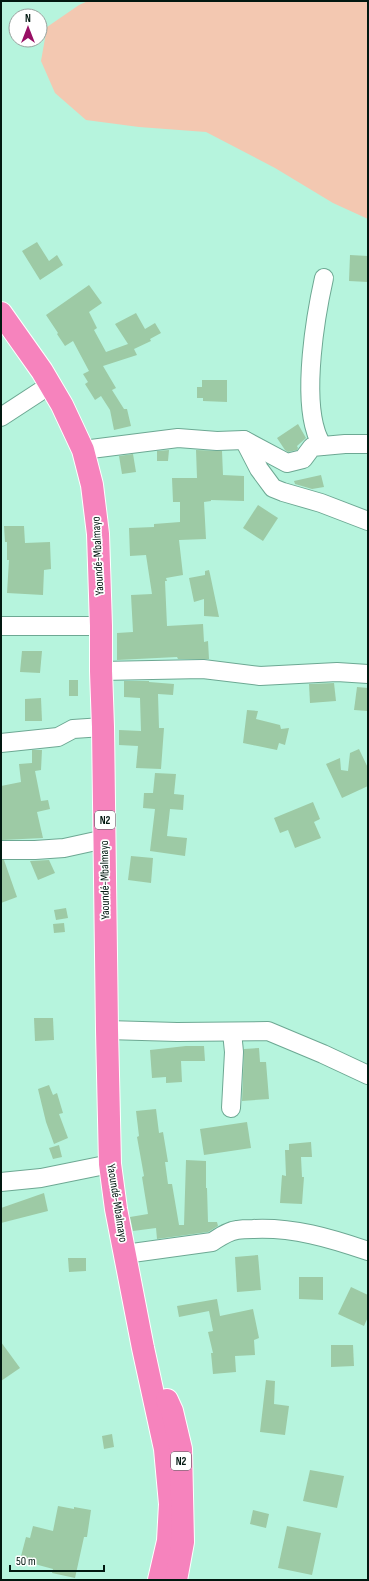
<svg xmlns="http://www.w3.org/2000/svg" width="369" height="1581" font-family="'Sofia Sans Condensed',sans-serif">
  <rect width="100%" height="100%" fill="#b6f4dd"/>
  <path fill="#f3c8b1" d="M88,1H368V219L333,203L275,168L206,132L139,127L86,120L55,93L41,61L47,27L79,5Z"/>
  <g fill="#9dcaa5">
    <path d="M37,242L49,261L57,255L63,265L40,280L22,251Z"/>
    <path d="M350,255L368,256V282L349,281Z"/>
    <path d="M89,285L102,303L89,312L97,328L94,330L106,352L128,344L115,324L136,313L145,329L155,323L161,333L150,339L151,341L134,349L137,355L103,366L116,388L112,390L124,409H127L131,426L114,430L110,410L101,396L95,400L85,384L88,382L83,374L89,371L73,341L65,346L57,334L58,333L46,315Z"/>
    <path d="M202,380H227V402L203,401V398H197V387H202Z"/>
    <path d="M298,424L306,438L297,446L298,448L297,450L288,452L285,450L277,438Z"/>
    <path d="M169,450L168,461H157V451Z"/>
    <path d="M196,450L222,451L223,475L244,476V501L211,500V501L204,502L206,539L179,540L183,575L166,578L167,581H165L167,626L203,624L204,642L208,641L209,659H178L177,657L117,660V633L133,632L131,595L152,594L146,555L130,556L129,528L154,527V524L180,522V502H173L172,478H197Z"/>
    <path d="M133,454L136,472L122,474L119,456Z"/>
    <path d="M321,475L324,487L312,489L295,484L294,481Z"/>
    <path d="M258,505L278,518L263,541L243,528Z"/>
    <path d="M4,526H24L25,543L50,542L51,569L44,570L43,595L7,593L9,560H7V542H5Z"/>
    <path d="M209,570L210,574L219,617L204,616V599L194,602L189,578L205,575V571Z"/>
    <path d="M22,651H42L40,673L20,672Z"/>
    <rect x="69" y="680" width="9" height="16"/>
    <path d="M124,681H149V682L174,684L173,695L158,694L159,728H164L161,769L136,768L138,746L119,745V730L141,731L140,698L124,697Z"/>
    <path d="M334,683L336,701L310,703L309,684Z"/>
    <path d="M357,687L368,688V711L354,710Z"/>
    <path d="M41,698L42,721H25V699Z"/>
    <path d="M247,710L258,711L256,719L280,725L281,729L289,728L285,745L279,743L277,750L243,743Z"/>
    <path d="M359,749L368,768V786L342,798L326,764L340,758L341,770L348,771L350,753Z"/>
    <path d="M32,750H42L41,770L35,771L41,801L48,800L50,809L37,812L43,838L2,840L1,786L21,782L19,764L32,763Z"/>
    <path d="M155,773L176,774L174,794L184,795L183,810L170,809L167,836L187,838L185,856L150,851L155,809L143,808L144,793H153Z"/>
    <path d="M313,802L320,819L314,822L321,838L295,848L288,830L280,833L274,818Z"/>
    <path d="M131,856L153,858L151,883L128,880Z"/>
    <path d="M1,860H4L17,897L1,903Z"/>
    <path d="M49,860L55,873L38,880L30,861Z"/>
    <path d="M66,908L68,918L56,920L54,910Z"/>
    <path d="M64,923L65,932L54,933L53,924Z"/>
    <path d="M34,1018H53L54,1040L35,1041Z"/>
    <path d="M186,1046H204L205,1061H181L182,1082L166,1083V1077L152,1078L150,1050Z"/>
    <path d="M259,1048L260,1062H266L269,1099L242,1101L244,1049Z"/>
    <path d="M49,1085L53,1095L57,1093L63,1113L59,1114L68,1138L54,1144L46,1122L38,1089Z"/>
    <path d="M156,1109L159,1133L163,1132L168,1162H165L168,1184H172L179,1225H184L186,1160L206,1161V1188H207L208,1222H217L218,1226L208,1232L157,1239L156,1228L133,1231L130,1217L148,1214L142,1177L144,1176L137,1137L139,1136L136,1111Z"/>
    <path d="M247,1122L251,1148L204,1155L200,1129Z"/>
    <path d="M311,1142L312,1157H301L302,1177H304L302,1204L280,1203L282,1175L286,1176L285,1150H289V1144Z"/>
    <path d="M59,1145L62,1157L53,1159L49,1148Z"/>
    <path d="M44,1193L48,1211L1,1223V1208Z"/>
    <path d="M258,1255L261,1290L237,1292L235,1257Z"/>
    <path d="M68,1258H86V1271L69,1272Z"/>
    <path d="M299,1277H323V1300L299,1299Z"/>
    <path d="M351,1287L368,1295V1317L364,1326L338,1314Z"/>
    <path d="M217,1299L220,1316L253,1309L259,1338L254,1340L255,1355L235,1356L236,1372L213,1374L211,1353H213L208,1332L213,1331L209,1311L179,1317L177,1306Z"/>
    <path d="M1,1342L20,1368L1,1381Z"/>
    <path d="M331,1345H353L354,1366L331,1367Z"/>
    <path d="M266,1380L275,1381L274,1404L289,1406L285,1435L260,1432Z"/>
    <path d="M112,1434L114,1447L104,1449L102,1436Z"/>
    <path d="M310,1470L344,1476L337,1508L303,1501Z"/>
    <path d="M58,1506L74,1509V1507L91,1510L87,1537H84L75,1578L52,1573L53,1569L20,1560L26,1537L30,1538L33,1526L53,1531Z"/>
    <path d="M253,1510L269,1514L266,1528L250,1524Z"/>
    <path d="M287,1526L321,1533L312,1575L278,1568Z"/>
  </g>
  <g fill="none" stroke-linecap="round" stroke-linejoin="round">
    <g stroke="#6da893" stroke-width="20">
      <g id="minor">
        <path d="M1,417L50,385"/>
        <path d="M244,440L259,469L273,488L283,492L321,503L368,521"/>
        <path d="M322,446C320,441 317,436 316,432C303,393 315,318 324,278"/>
        <path d="M83,450L178,438L217,441L244,440L287,463L303,459L312,447L345,444H368"/>
        <path d="M1,626H101"/>
        <path d="M101,671L203,669L260,676L337,672L368,674"/>
        <path d="M1,743L58,737L73,729L103,727"/>
        <path d="M1,850H35L64,848L105,839"/>
        <path d="M107,1030L177,1032L268,1031L323,1054L368,1075"/>
        <path d="M231,1108L234,1052L232,1032"/>
        <path d="M1,1182L41,1178L110,1164"/>
        <path d="M125,1254L212,1242C220,1237 228,1231 237,1230C242,1229 248,1229 253,1229C293,1227 330,1238 368,1251"/>
      </g>
    </g>
    <g stroke="#fff" stroke-width="24">
      <g id="highway">
        <path d="M1,313L42,371L62,405L83,450L92,485L98,534L101,626V671L103,727L107,1030L110,1164L116,1209L143,1348L165,1449L170,1504L168,1541L159,1580"/>
        <path d="M167,1400L172,1411L181,1449L183,1542L176,1580"/>
      </g>
    </g>
    <use href="#minor" stroke="#fff" stroke-width="18"/>
    <use href="#highway" stroke="#f683bd" stroke-width="22"/>
  </g>
  <g text-anchor="middle" dominant-baseline="central" stroke-width="3.5" stroke-linejoin="round" paint-order="stroke">
    <g fill="#fff" stroke="#4d5d58" stroke-width="1">
      <rect x="95" y="811" width="20" height="18" rx="3"/>
      <rect x="171" y="1452" width="20" height="18" rx="3"/>
    </g>
    <g font-size="11" font-weight="bold" fill="#011810">
      <text x="105" y="820">N2</text>
      <text x="181" y="1461">N2</text>
    </g>
    <g font-size="12" fill="#011810" stroke="#fff">
      <text transform="translate(98 556) rotate(-93)">Yaoundé-Mbalmayo</text>
      <text transform="translate(105 880) rotate(-91)">Yaoundé-Mbalmayo</text>
      <text transform="translate(117 1203) rotate(81)">Yaoundé-Mbalmayo</text>
    </g>
  </g>
  <rect width="369" height="1581" fill="none" stroke="#011810" stroke-width="4"/>
  <g transform="translate(28 28)"><circle r="19" fill="#ffffff" stroke="#99a39f"/>
  <path d="M0-3L7 15L0 10L-7 15Z" fill="#980f64"/>
  <text y="-6" font-size="11" font-weight="bold" text-anchor="middle" fill="#011810">N</text>
  </g>
  <path d="M10 1565v6h94v-6" fill="none" stroke="#011810" stroke-width="2"/>
  <text x="16" y="1565" font-size="12" fill="#011810" stroke="#ffffff" stroke-width="3" paint-order="stroke">50 m</text>
</svg>
